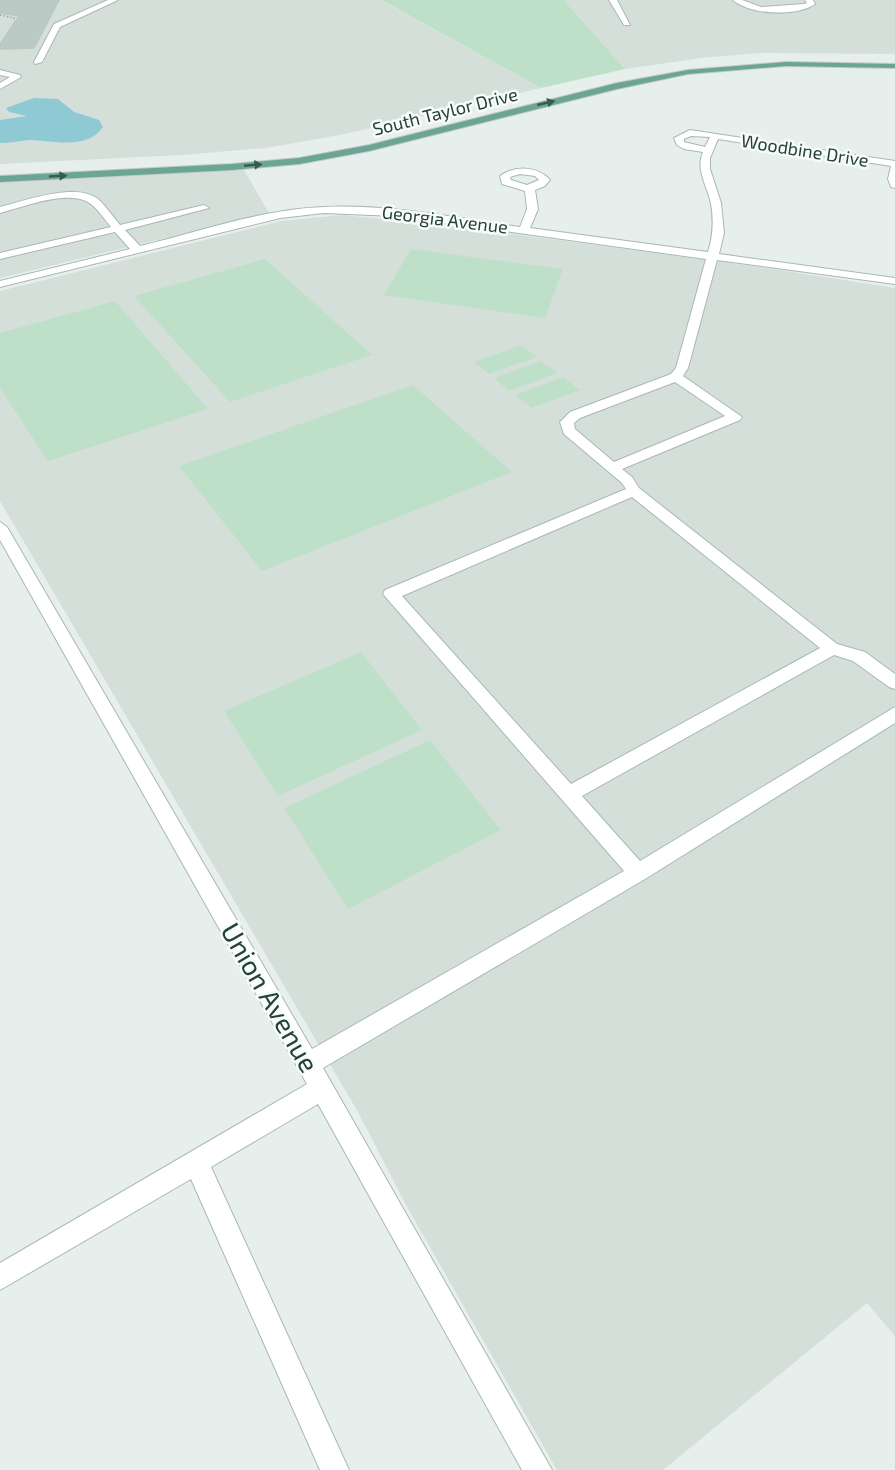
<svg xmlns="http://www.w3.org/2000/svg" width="895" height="1470" font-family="'Exo 2',sans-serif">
  <rect width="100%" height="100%" fill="#e6efeb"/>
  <g fill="#d4dfda">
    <path d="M0,0H380L541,88L345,134L266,148L181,155L0,164Z"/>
    <path d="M564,0H895V54L760,53L701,58L625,69Z"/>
    <path d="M244,170L269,213L0,278V183Z"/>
    <path d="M342,215L446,225L760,267L895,288V1336L867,1303L663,1470H557L406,1205L358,1112L0,501V291L281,221Z"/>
  </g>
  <g fill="#bfe0c8">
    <path d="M381,0H564L625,69L541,88Z"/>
    <path d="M411,249L563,269L545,318L384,295Z"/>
    <path d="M265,259L372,355L230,402L134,296Z"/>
    <path d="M115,301L208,409L48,461L0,388V333Z"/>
    <path d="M521,345L537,357L489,374L474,362Z"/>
    <path d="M541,361L558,373L509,391L494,378Z"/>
    <path d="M563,377L580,390L532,408L515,395Z"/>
    <path d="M413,385L512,472L262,571L179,466Z"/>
    <path d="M361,652L422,730L278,796L224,711Z"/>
    <path d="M430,740L501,830L348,909L284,808Z"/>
  </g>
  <path fill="#8ec9d4" d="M34,98L58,99L74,112L99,120L103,127C86,151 52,140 28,140C19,141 9,143 0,143V120L27,116L9,112L6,108Z"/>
  <path fill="#bbcac4" stroke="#b8c9c2" stroke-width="1.5" d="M0,0H59L34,48L0,49V44L19,16L0,13Z"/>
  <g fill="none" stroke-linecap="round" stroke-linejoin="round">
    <g stroke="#a8b8b2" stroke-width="2">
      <g id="minor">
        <path d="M108,0H118L60,27L42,62L35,64L34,62L54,24Z"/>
        <path d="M609,0H617L630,25H624Z"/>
        <path d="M733,0H742L761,7L804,4L807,3L805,0H813L815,4C797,17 750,15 733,0Z"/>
        <path d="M0,70L20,75L21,77L0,89V83L10,77L0,75Z"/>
        <path d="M690,130L895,161V188L891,187L888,179L891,166L718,139L710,158V169L721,203L724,233L719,254L895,278V284L717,260L688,368L683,376L742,417L740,420L622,469L632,477L639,488L837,644L865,652L895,674V689L889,687L853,661L834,655L582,796L640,861L895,707V723L645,879L323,1068L552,1470H522L318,1104L211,1167L349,1470H320L191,1179L0,1290V1263L307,1084L0,540V522L7,527L312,1049L624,871L383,594L385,590L626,489L622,483L564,434L560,422L570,412L671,374L676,368L706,259L396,216L324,213L280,218L0,287V281L130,249L115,232L0,259V253L111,227C104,219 97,207 88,202C66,190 23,207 0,213V207C25,201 75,182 98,199C106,206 113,217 120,225L204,205L209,208L125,230L140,246C198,232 263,209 324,207C389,204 456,218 520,227L527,209L525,191L502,184L500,176C515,165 538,166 550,180L545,186L535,190L538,209L530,228L708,252C713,236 714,221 711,204C708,187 695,170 703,152L684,149L677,145L674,138ZM691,136L710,137L705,147L684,142V139ZM520,174L535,176L539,180L527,185L511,180L510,177ZM675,382L725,416L614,462L575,429L574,423L580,418ZM632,497L820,648L571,784L402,596Z"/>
      </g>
    </g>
    <g stroke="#c2cac8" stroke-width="2">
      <path id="major" d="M786,62L895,64V68L786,66L688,74L617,89L369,151L299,164L232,170L0,182V176L232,164L299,158L369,145L617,83L688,70Z"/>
    </g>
    <path stroke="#86b3a5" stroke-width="1.5" stroke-dasharray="1.5 2" stroke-linecap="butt" d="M0,15L14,18L13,21"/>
    <use href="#minor" fill="#fff" fill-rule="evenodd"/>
    <use href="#major" fill="#6aa596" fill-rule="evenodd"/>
  </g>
  <defs><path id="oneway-solid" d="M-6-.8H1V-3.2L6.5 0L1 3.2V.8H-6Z" transform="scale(1.5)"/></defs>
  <g fill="#365b51">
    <use href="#oneway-solid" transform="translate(546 103) rotate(-13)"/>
    <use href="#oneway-solid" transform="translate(253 165) rotate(-5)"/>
    <use href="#oneway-solid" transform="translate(58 176) rotate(-3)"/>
  </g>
  <g text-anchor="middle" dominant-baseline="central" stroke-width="5" stroke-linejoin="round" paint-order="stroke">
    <g font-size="18" fill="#24423a" stroke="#f7fbf9">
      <text transform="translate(445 111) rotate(-14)">South Taylor Drive</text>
      <text transform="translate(805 150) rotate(9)">Woodbine Drive</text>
      <text transform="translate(445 219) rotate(7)">Georgia Avenue</text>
    </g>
    <g font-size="27" fill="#24423a" stroke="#f7fbf9">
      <text transform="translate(271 997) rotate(60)">Union Avenue</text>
    </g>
  </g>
</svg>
